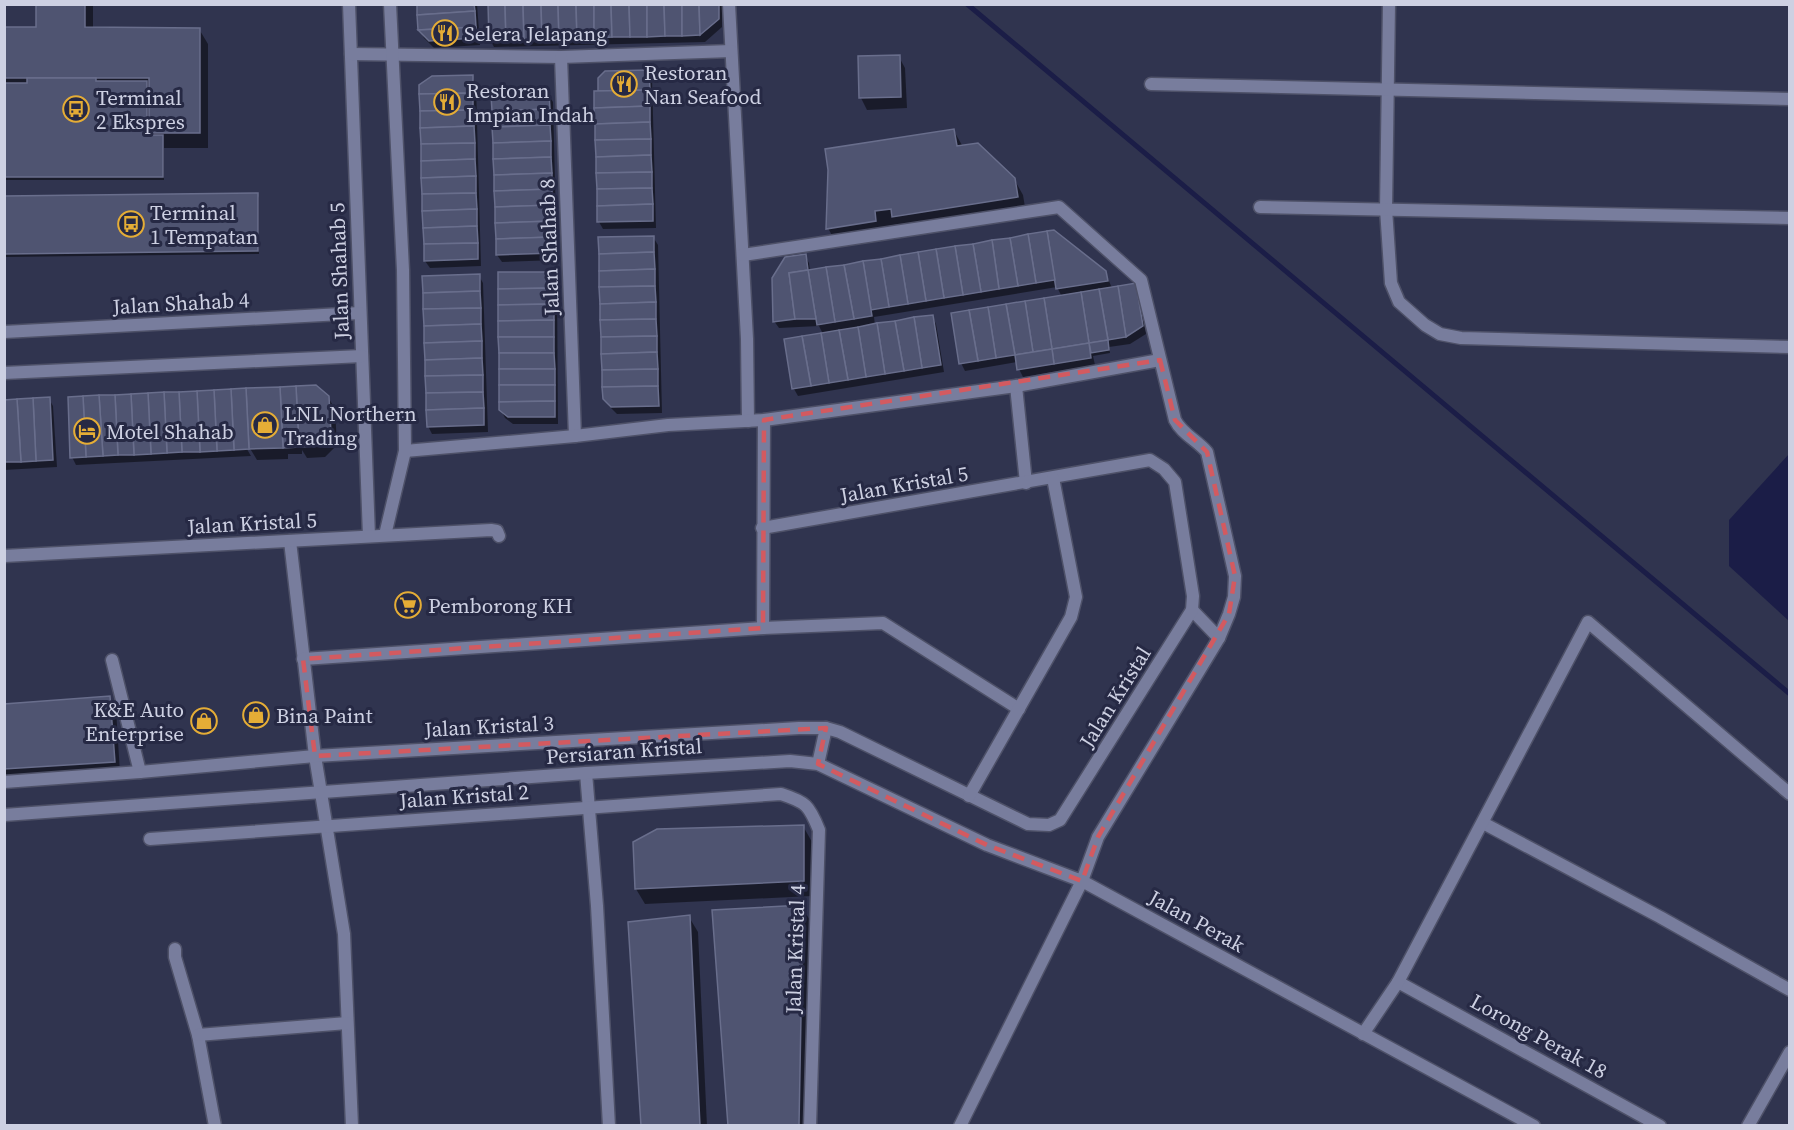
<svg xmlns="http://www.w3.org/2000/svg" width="1794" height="1130" font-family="'Source Serif 4',serif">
  <rect width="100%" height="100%" fill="#30344f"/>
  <path fill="#1b1d47" d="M1789,454V621L1729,566V520Z"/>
  <g fill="#0007" fill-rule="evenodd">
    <path d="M37,4H93V29H199L208,44V148H164V180H4V29H37ZM148,128L153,137H148Z"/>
    <path d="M418,4H477L480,45L434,48L424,38L420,30Z"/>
    <path d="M489,4H722V27L705,42L494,47L490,40Z"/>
    <path d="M899,57L905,68L907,108L867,110L861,98L859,58Z"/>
    <path d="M648,71L652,78L656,228L603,229L599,222Z"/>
    <path d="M472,77L476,84L481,266L430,268L425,261Z"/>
    <path d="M548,94L553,102L557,260L502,262L497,255Z"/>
    <path d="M954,131L963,147L1014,179L1023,195L1026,213L902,232L898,224L883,227L884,236L836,243L828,228Z"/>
    <path d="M257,194L259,198V254L4,257V197Z"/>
    <path d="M653,237L658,245L662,413L617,414L609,406L604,398Z"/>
    <path d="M805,256L809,263L810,271L1105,272L1112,288L1135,284L1139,292L1146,334L1130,344L1109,347L1110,353L1093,356L1095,365L1023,377L1019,369L1017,362L965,371L961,363L1062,297L1057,287L874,317L875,325L932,316L936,324L944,372L798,396L794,389L786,340L823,334L819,326L779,328L774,321Z"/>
    <path d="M553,274L557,281L558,424H513L505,418L501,410Z"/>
    <path d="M479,276L483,283L488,432L432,434L428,426Z"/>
    <path d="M328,397L335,409L337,445L325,457L307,458L302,450V454H288V459L257,460L246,442L244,444L251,456L76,465L72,457Z"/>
    <path d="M49,399L53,406L57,467L4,470V401Z"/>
    <path d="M109,698L116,709L120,773L4,781V705Z"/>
    <path d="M803,826L812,842V896L645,904L636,889L635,843Z"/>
    <path d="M802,907L811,922L807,1126H729Z"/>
    <path d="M689,917L698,932L707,1126H643Z"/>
  </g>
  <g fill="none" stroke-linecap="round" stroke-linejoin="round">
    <path stroke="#1b1d47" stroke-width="5" d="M967,4L1790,694"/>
  </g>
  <g fill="#4f5471" stroke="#696e8c" stroke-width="1.5">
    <path d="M36,4H85V27L200,28V133H149V78H4V27H36Z"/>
    <path d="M417,4H474L475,11L417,15Z"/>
    <path d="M488,4H505L506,40H489Z"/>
    <path d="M505,4H523L524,39L506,40Z"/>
    <path d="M523,4H541L542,39H524Z"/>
    <path d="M541,4H558L559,39H542Z"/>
    <path d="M558,4H576L577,38L559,39Z"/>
    <path d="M576,4H594V38H577Z"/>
    <path d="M594,4H611L612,37L594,38Z"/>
    <path d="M611,4H629L630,37H612Z"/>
    <path d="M629,4H647V37H630Z"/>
    <path d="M647,4H664L665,36L647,37Z"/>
    <path d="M664,4H682V36H665Z"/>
    <path d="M682,4H699L700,35L682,36Z"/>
    <path d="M699,4H719V19L700,35Z"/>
    <path d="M475,11L476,27L418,30L417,15Z"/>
    <path d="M476,27V38L429,41L418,30Z"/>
    <path d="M900,55L901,97L859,98L858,56Z"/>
    <path d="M649,70L650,90L598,91V78L605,71Z"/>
    <path d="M473,75V93L419,94V85L432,76Z"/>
    <path d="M27,78H96V81H147V135H163V177H4V83H27Z"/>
    <path d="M650,90V106L594,108V91Z"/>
    <path d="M473,93V110L420,111L419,94Z"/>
    <path d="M549,93L550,109L492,111L491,95Z"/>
    <path d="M650,106V122L595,124L594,108Z"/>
    <path d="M550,109V125L492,127V111Z"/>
    <path d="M473,110L474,126L420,128V111Z"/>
    <path d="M650,122L651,139L595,140V124Z"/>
    <path d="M550,125L551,141L493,143L492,127Z"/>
    <path d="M474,126L475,143L421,144L420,128Z"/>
    <path d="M954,129L957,146L978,143L1015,178L1018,197L892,217L891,209L875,211L876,221L826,229L828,170L825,149Z"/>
    <path d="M651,139V155L596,157L595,140Z"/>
    <path d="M551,141V157L493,159V143Z"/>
    <path d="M475,143V159L421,161V144Z"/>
    <path d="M651,155L652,172L596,173V157Z"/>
    <path d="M551,157L552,173L494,175L493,159Z"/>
    <path d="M475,159L476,176L421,178V161Z"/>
    <path d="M652,172V188L597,189L596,173Z"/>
    <path d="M552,173V189L494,191V175Z"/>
    <path d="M476,176V193L422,194L421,178Z"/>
    <path d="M652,188L653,204L597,206V189Z"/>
    <path d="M552,189V205L495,207L494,191Z"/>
    <path d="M258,193V251L4,254V196Z"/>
    <path d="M476,193L477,209L422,211V194Z"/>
    <path d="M653,204V221L597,222V206Z"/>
    <path d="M552,205L553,221L495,223V207Z"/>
    <path d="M477,209V226L423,228L422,211Z"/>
    <path d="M553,221V237L496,239L495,223Z"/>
    <path d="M477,226L478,243L424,244L423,228Z"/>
    <path d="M1054,230L1106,271L1108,281L1056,289L1047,231Z"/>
    <path d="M1047,231L1055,280L1036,283L1028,234Z"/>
    <path d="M1028,234L1036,283L1018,286L1010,238Z"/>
    <path d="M654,236V252L599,254L598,237Z"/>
    <path d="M553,237L554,253L496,255V239Z"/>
    <path d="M1010,238L1018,286L999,289L992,240Z"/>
    <path d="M992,240L999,289L981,292L973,244Z"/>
    <path d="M478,243V259L424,261V244Z"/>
    <path d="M973,244L981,292L963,295L955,246Z"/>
    <path d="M955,246L963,295L944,298L936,249Z"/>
    <path d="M936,249L944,298L926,301L918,252Z"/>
    <path d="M654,252L655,269L599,271V254Z"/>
    <path d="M918,252L926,301L908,304L900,255Z"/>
    <path d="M806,254L808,270L789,273L795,319L773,322L772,278L785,257Z"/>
    <path d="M900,255L908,304L889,307L881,259Z"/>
    <path d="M881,259L889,307L871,310L863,261Z"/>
    <path d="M863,261L872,316L854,319L844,265Z"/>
    <path d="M844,265L854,319L835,322L826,267Z"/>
    <path d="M826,267L835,322L817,325L808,270Z"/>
    <path d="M655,269V286L599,287V271Z"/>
    <path d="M808,270L816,319H795L789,273Z"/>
    <path d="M498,272H554V288L498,289Z"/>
    <path d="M480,274V291L423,293L422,276Z"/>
    <path d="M1136,283L1143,326L1126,337L1118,286Z"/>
    <path d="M655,286L656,302L600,304L599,287Z"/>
    <path d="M1118,286L1126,337L1108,340L1099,289Z"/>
    <path d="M554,288V304L498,305V289Z"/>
    <path d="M1099,289L1108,340L1089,343L1081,292Z"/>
    <path d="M480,291L481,308L423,309V293Z"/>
    <path d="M1081,292L1089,343L1052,349L1044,298Z"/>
    <path d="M1044,298L1052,349L1033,352L1025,301Z"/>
    <path d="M1025,301L1033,352L1015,355L1006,304Z"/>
    <path d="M656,302V319L600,320V304Z"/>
    <path d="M554,304V320L498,321V305Z"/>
    <path d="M1006,304L1015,355L996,358L988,307Z"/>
    <path d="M988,307L996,358L978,361L969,310Z"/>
    <path d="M481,308V324L424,326L423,309Z"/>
    <path d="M969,310L978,361L959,364L951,313Z"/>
    <path d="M933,315L941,365L922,368L914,317Z"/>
    <path d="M914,317L922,368L904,371L895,321Z"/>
    <path d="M656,319L657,336L601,337L600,320Z"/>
    <path d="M554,320V337H498V321Z"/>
    <path d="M895,321L904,371L885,374L877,323Z"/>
    <path d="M877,323L885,374L866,377L858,327Z"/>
    <path d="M481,324L482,341L424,343V326Z"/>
    <path d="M858,327L866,377L848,380L839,330Z"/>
    <path d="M839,330L848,380L829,383L821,333Z"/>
    <path d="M821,333L829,383L811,386L802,336Z"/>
    <path d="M657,336V352L601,354V337Z"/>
    <path d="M802,336L811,386L792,389L784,339Z"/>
    <path d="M498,337H554V353H499Z"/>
    <path d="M1108,340L1109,350L1091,353L1089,343Z"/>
    <path d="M482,341V358L425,360L424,343Z"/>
    <path d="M1089,343L1091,358L1054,364L1052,349Z"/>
    <path d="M1052,349L1054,364L1017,370L1015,355Z"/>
    <path d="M657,352L658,369L602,370L601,354Z"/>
    <path d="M499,353H554L555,369H499Z"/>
    <path d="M482,358L483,375L425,376V360Z"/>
    <rect x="499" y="369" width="56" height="16"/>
    <path d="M658,369V386L602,387V370Z"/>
    <path d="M483,375V392L426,393L425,376Z"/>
    <path d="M316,385L329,396L331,433L318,446L299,447L296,386Z"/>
    <path d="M499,385H555V401L499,402Z"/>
    <path d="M296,386L299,447L283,448L280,387Z"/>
    <path d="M658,386L659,406L611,407L603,399L602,387Z"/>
    <path d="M280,387L283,448L249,449L246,388Z"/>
    <path d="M246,388L249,449L234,450L231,389Z"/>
    <path d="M231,389L234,450L217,451L214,390Z"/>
    <path d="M214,390L217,451L200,452L197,391Z"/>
    <path d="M197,391L200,452H182L179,392Z"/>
    <path d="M164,392H179L182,452L167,453Z"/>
    <path d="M164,392L167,453L151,454L148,393Z"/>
    <path d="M483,392L484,408L426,410V393Z"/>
    <path d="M148,393L151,454L134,455L131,394Z"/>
    <path d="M131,394L134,455H118L115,395Z"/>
    <path d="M99,395H115L118,455L103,456Z"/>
    <path d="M99,395L103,456L86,457L83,396Z"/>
    <path d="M83,396L86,457L70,458L68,397Z"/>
    <path d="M50,397L53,460L36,461L33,398Z"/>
    <path d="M33,398L36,461L21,462L17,399Z"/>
    <path d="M17,399L21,462H4V400Z"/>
    <path d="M555,401V417H508L499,410V402Z"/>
    <path d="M484,408V425L427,427L426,410Z"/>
    <path d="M110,696L115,762L4,769V704Z"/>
    <path d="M804,825V881L635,889L633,842L657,829Z"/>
    <path d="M803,905L799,1126H728L712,910Z"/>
    <path d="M690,915L700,1126H641L628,922Z"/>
  </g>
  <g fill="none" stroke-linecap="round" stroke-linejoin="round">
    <g stroke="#4e5168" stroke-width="15">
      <g id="minor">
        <path d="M349,4L369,536"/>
        <path d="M729,4L747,339L748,421"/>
        <path d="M1389,4L1386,209L1391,283L1399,302L1425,325L1440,334L1461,338L1790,347"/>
        <path d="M351,54L561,57L731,51"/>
        <path d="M561,57L575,436"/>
        <path d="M1151,84L1790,99"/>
        <path d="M1260,207L1790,218"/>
        <path d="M4,332L360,313"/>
        <path d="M4,373L362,356"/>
        <path d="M1016,386L1026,483"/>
        <path d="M405,451L575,436L668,425L764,420L1016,386L1160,360"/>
        <path d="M385,535L405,451L403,270L390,4"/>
        <path d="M290,541L315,756L344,934L352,1126"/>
        <path d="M4,556L491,530L497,531L499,536"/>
        <path d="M1192,610L1219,638"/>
        <path d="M763,628L764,420"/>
        <path d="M303,659L763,628L883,623L1019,709"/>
        <path d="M112,660L140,772"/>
        <path d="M818,764L826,728"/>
        <path d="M586,773L597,906L609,1126"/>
        <path d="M4,782L140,772L315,756L799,728H826L840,732L1028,824L1049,825L1060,820L1192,610L1193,596L1175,482L1164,469L1150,460L762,528"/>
        <path d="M969,796L1071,617L1076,597L1053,478"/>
        <path d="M4,815L586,773L790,761L818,764L987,845L1082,881L1098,837L1219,638L1229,614L1234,597L1235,576L1207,452C1197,440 1182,434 1175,420L1141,280L1059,207L743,255"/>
        <path d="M1483,823L1660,917L1790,990"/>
        <path d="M150,839L781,794C806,802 809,805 819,830L810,1126"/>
        <path d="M175,949V957L198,1035L215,1126"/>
        <path d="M1398,982L1660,1126"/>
        <path d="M1363,1034L1398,982L1588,622L1790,794"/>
        <path d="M198,1035L347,1023"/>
        <path d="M1748,1126L1790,1052"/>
      </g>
    </g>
    <g stroke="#4e5168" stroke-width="15">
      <path id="tertiary" d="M960,1126L1082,881L1534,1126"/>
    </g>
    <use href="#minor" stroke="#787d9d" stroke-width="12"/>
    <use href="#tertiary" stroke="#787d9d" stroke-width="12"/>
  </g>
  <path fill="none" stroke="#d35a60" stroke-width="4.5" stroke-dasharray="12 8" stroke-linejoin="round" d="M1160,360L1175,420L1207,452L1235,576L1229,614L1098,837L1082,881L987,845L818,764L826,728L315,756L303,659L763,628L764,420Z"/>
  <defs>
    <g id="restaurant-ring" transform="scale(1.35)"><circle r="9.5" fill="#262944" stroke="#e5ad36" stroke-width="1.5"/><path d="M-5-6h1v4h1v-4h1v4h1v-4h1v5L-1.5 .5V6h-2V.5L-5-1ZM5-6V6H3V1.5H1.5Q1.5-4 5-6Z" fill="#e5ad36"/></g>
    <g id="bus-ring" transform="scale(1.35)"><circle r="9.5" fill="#262944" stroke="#e5ad36" stroke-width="1.5"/><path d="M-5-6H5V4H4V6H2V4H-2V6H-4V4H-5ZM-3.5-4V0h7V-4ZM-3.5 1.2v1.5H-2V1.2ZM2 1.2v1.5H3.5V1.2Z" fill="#e5ad36"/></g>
    <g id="shop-ring" transform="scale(1.35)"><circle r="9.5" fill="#262944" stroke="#e5ad36" stroke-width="1.5"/><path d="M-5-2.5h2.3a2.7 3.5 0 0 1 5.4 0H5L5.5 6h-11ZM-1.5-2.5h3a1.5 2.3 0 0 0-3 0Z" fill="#e5ad36"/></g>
    <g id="hotel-ring" transform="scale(1.35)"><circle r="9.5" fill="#262944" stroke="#e5ad36" stroke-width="1.5"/><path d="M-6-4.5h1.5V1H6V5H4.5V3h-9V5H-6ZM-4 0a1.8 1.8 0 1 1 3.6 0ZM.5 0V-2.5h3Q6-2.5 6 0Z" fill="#e5ad36"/></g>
    <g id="supermarket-ring" transform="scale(1.35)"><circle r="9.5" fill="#262944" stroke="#e5ad36" stroke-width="1.5"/><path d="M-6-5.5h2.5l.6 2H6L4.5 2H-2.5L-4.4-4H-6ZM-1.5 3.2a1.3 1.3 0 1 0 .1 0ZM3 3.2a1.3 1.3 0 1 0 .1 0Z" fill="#e5ad36"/></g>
  </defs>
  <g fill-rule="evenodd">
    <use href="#restaurant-ring" x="445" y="33"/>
    <use href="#restaurant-ring" x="624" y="84"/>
    <use href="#restaurant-ring" x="447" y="102"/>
    <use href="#bus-ring" x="76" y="109"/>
    <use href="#bus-ring" x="131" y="224"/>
    <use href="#shop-ring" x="265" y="425"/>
    <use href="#hotel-ring" x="87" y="431"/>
    <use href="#supermarket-ring" x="408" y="605"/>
    <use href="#shop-ring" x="256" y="715"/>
    <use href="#shop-ring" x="204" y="721"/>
  </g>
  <g text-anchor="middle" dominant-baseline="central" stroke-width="6" stroke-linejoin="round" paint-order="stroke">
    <g font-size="21" fill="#cdd0e2" stroke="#262944" text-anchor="start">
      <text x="464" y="33">Selera Jelapang</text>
      <text x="644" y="72">Restoran<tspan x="644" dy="24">Nan Seafood</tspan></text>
      <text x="466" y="90">Restoran<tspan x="466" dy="24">Impian Indah</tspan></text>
      <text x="96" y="97">Terminal<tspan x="96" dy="24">2 Ekspres</tspan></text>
      <text x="150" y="212">Terminal<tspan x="150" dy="24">1 Tempatan</tspan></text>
      <text x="284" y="413">LNL Northern<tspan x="284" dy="24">Trading</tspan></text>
      <text x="106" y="431">Motel Shahab</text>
      <text x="428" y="605">Pemborong KH</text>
      <text x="184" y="709" text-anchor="end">K&amp;E Auto<tspan x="184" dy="24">Enterprise</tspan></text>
      <text x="276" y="715">Bina Paint</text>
    </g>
    <g font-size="21" fill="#cdd0e2" stroke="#262944">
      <text transform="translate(549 247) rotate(-92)">Jalan Shahab 8</text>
      <text transform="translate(339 271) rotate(-92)">Jalan Shahab 5</text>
      <text transform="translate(181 303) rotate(-3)">Jalan Shahab 4</text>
      <text transform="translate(904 484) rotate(-10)">Jalan Kristal 5</text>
      <text transform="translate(252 523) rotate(-3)">Jalan Kristal 5</text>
      <text transform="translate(1115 697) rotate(-58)">Jalan Kristal</text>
      <text transform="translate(489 726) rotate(-3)">Jalan Kristal 3</text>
      <text transform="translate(624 751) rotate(-4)">Persiaran Kristal</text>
      <text transform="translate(464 796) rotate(-4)">Jalan Kristal 2</text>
      <text transform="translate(1197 921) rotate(29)">Jalan Perak</text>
      <text transform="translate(795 949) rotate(-88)">Jalan Kristal 4</text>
      <text transform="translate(1539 1036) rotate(29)">Lorong Perak 18</text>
    </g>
  </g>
  <rect width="1794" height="1130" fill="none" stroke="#cdd0e2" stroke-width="12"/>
</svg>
